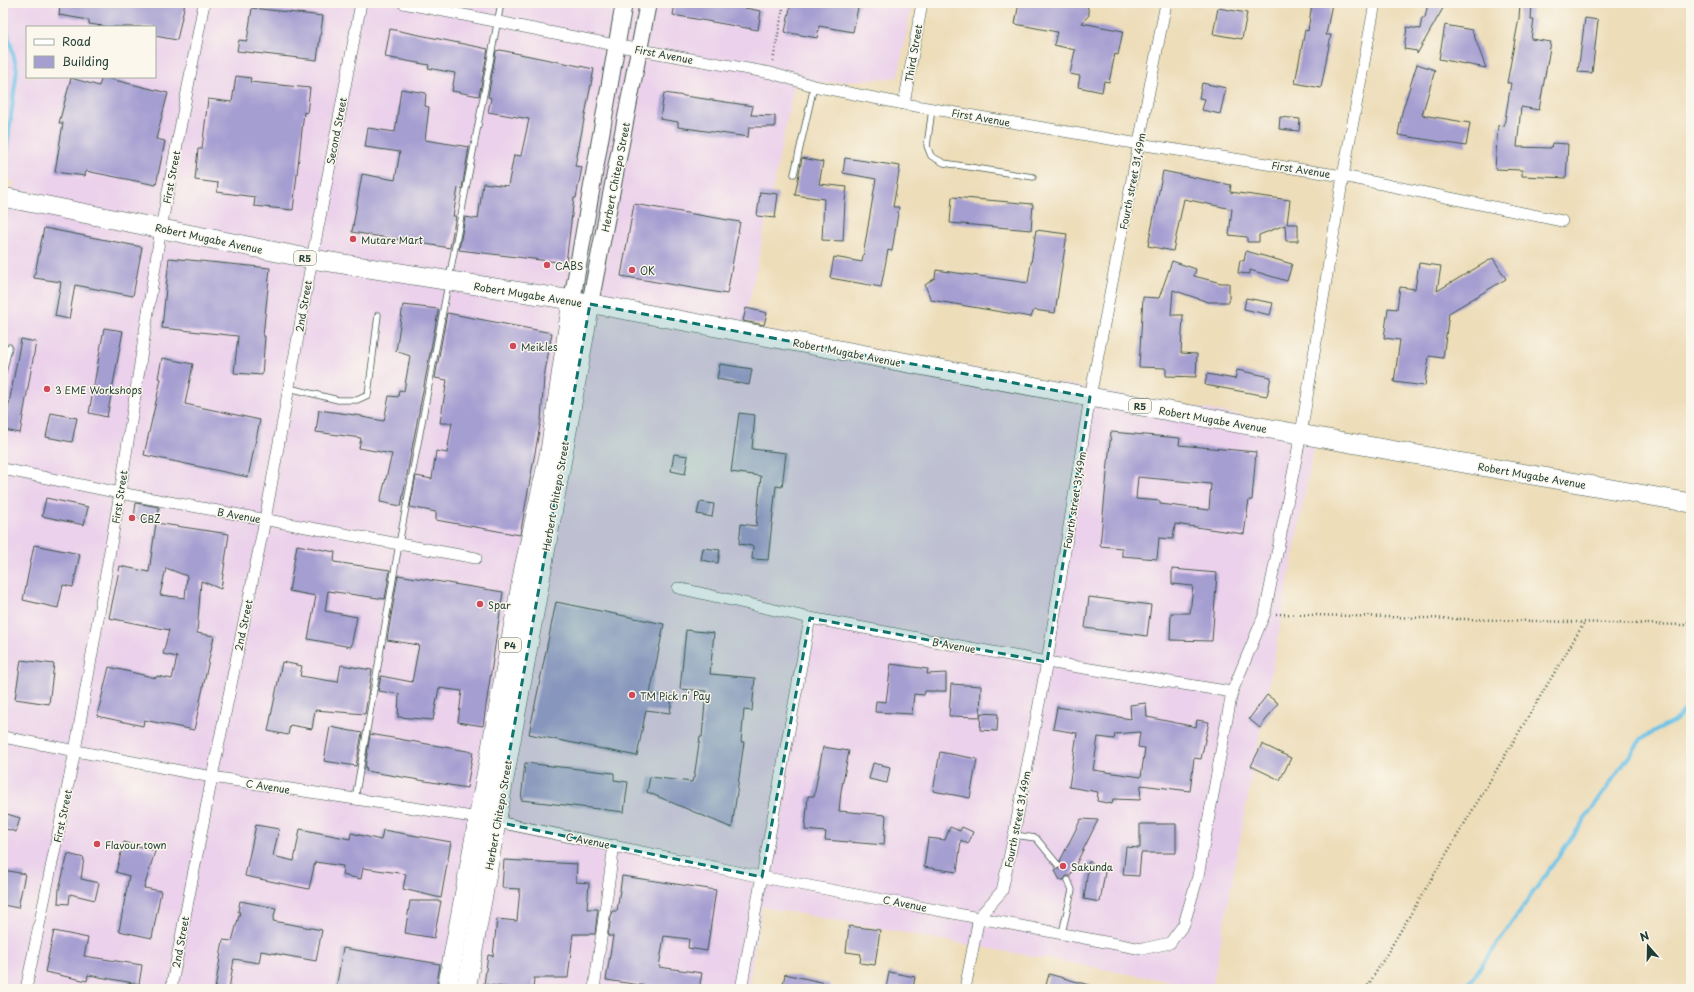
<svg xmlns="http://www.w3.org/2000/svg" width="1694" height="992" font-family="'Playpen Sans',sans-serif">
  <rect width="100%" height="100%" fill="#fbf7ec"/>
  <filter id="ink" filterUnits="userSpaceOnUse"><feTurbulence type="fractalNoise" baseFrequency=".025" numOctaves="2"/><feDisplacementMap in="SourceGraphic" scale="8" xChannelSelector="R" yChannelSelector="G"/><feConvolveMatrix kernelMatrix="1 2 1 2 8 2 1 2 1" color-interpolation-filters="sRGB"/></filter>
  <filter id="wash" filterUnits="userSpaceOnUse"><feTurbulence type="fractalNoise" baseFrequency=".012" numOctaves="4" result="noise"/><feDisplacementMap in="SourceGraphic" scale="16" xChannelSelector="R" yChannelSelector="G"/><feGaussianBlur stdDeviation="0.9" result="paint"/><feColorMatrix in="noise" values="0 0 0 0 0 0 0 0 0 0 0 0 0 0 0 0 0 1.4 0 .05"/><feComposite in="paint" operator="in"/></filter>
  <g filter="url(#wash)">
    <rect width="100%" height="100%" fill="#edddb9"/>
    <path fill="#ebd1eb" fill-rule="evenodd" d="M3,3H912L898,77L794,86L744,327L1317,429L1212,989L762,907L748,989H3V214L15,182L3,178ZM27,27H155V77H27Z"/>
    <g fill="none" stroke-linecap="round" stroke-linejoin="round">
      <g stroke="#6ac2e7" stroke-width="4">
        <path d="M3,15L17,69L3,179"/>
        <path d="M1465,989L1642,738L1675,721L1691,703"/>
      </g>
    </g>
    <g id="blocks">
      <g fill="#a59ed1" fill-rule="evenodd">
        <path d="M60,3H185L177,40L155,36V27H109L89,24V20L59,15Z"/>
        <path d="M675,3H746L745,8L761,11L758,30L673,15Z"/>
        <path d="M791,3H859L853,32L819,26L817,38L785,32Z"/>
        <path d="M1019,3H1087L1089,15L1082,23L1123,31L1118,55L1115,54L1109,82L1104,81L1102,92L1078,87L1080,76L1070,74L1075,50L1054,45L1057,32L1015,24Z"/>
        <path d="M1312,3H1332L1326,35H1331L1321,88L1295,83L1305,30L1308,31Z"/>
        <path d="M1428,3H1446L1417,54V51L1404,49L1407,27L1420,29L1422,18H1425Z"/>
        <path d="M1520,3H1532L1531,20H1534L1531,39L1551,42L1539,110L1521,107L1517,147L1551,148L1552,143L1568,144L1566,178L1522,176V170L1495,169L1498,125L1504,126L1511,83H1507L1519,18Z"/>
        <path d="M252,8L323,16L317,60L237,51L239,40L247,41Z"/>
        <path d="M1218,8L1247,13L1242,39L1213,34Z"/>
        <path d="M1585,18L1598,20L1592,73L1578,72Z"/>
        <path d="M1445,25L1472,30L1486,68L1439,59Z"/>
        <path d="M390,29L488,49L479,96L452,91L455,73L428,68L429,65L385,57Z"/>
        <path d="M500,50L594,69L575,166L582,167L576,198H574L566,263L459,250L465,217L478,219L483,183L508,186L514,155L521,156L529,119L488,112L491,98L488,97L496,51Z"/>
        <path d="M1417,64L1435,70L1422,115L1470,123L1466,146L1398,135L1402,112Z"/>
        <path d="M236,76L251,78L250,82L310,88L307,113L304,112L293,210L254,206L255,197L217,192L218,183L195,180L198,149H202L208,99L232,102Z"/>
        <path d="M102,77L168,93L156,139L165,141L156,185L86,171L85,176L55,172L63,123H59L71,78L99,86Z"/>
        <path d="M1202,83L1226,88L1220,114L1202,110L1205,99L1199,98Z"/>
        <path d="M401,89L426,93L425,106L429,107L425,140L469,147L462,189L458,188L453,216H456L450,248L352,232L362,174L395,180L400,152L365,147L368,128L395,132Z"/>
        <path d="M664,93L753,106L751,115L775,116V127H749L748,137L678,127V122L660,119Z"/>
        <path d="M1280,117L1300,119L1299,131L1279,129Z"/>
        <path d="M802,158L823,162L819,184L847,187L845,201L843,241L822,240L824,199L795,195Z"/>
        <path d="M845,158L900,166L893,207H899L892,251L888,250L881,287L830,278L834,257L862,262L876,179L843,173Z"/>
        <path d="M1163,171L1231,185L1230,192L1290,200L1287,224H1298V241H1286L1285,225L1259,235V242H1247V237L1229,235L1232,209L1184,199L1173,251L1148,246Z"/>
        <path d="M760,192L778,194L775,218L757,216Z"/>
        <path d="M952,197L1033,204L1031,230L950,223Z"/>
        <path d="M634,204L740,222L727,294L621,276Z"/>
        <path d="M44,228L142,247L133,296L75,285L69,319L55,316L61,282L34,278Z"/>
        <path d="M1036,230L1067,234L1055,313L1034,310L1031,317L931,300L925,285L935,278L936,270L1028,283Z"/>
        <path d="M1246,251L1292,264L1287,281L1250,270V274L1238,273L1240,260L1244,261Z"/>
        <path d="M169,258L270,268L263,336H265L262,375L234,373L238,336L162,328Z"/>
        <path d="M1493,258L1506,279L1449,313L1443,358L1429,356L1425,386L1394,382L1400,340L1384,338L1388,308L1397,309L1400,287L1415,289L1419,263L1441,266L1437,291Z"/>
        <path d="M1172,261L1196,269L1194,276L1221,283H1229V302H1208L1173,290L1171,315H1183L1181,353L1197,354L1196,377L1166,376V368L1139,367L1143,297L1159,298Z"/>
        <path d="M1246,298L1273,303L1270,315L1244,309Z"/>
        <path d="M403,305L438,309V312L401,506L380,502L392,454L359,448L361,438L316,432L319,410L362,416V417L384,421L389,396L398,397L399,390L404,391L410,356L396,351Z"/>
        <path d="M746,308L767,313L764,325L743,321Z"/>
        <path d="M447,313L552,333L544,377L541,420L520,535L436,520V512L410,507L416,476L432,479L436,451L447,453L452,423H440L447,380L435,378Z"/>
        <path d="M104,328L123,331L107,417L89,413Z"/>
        <path d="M21,339L36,342L20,433L4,430Z"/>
        <path d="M162,358L193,364L185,404L260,420L248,477L144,455L161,379L158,378Z"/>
        <path d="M720,364L752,369L749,385L717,379Z"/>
        <path d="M1237,370L1271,377L1267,396L1205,385L1207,374L1235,379Z"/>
        <path d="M51,413L77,418L72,442L46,437Z"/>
        <path d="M739,413L755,415L752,449L786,453L782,487L776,486L768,560L752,559L753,546L739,544L741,524L756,526L761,476L731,472Z"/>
        <path d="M1111,432L1180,438L1179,445L1256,452L1252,500H1249L1244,534L1175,524L1173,539L1159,538L1157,559L1122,556V548L1100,546ZM1138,477L1211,484L1209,510L1160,504V501L1136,499Z"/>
        <path d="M674,454L688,456L685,474L671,471Z"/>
        <path d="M46,498L88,507L84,525L42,516Z"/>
        <path d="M700,502L714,504L712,517L697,514Z"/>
        <path d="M136,503L159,507L158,521L134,518Z"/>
        <path d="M156,523L229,534L221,589L201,581L197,633L214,636L194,730L144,720L143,726L97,716L109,667L156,678L157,676L172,679L177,657L163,654L169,630L109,618L120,566L149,572ZM166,568L187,576L185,598L160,595Z"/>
        <path d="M34,545L80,554L73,587L63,585L58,608L23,600Z"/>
        <path d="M297,545L335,552L334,562L390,570L385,599L328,591L325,611L357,617L351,647L308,639L316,596L289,591Z"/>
        <path d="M703,548L720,550L718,563L701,560Z"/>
        <path d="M1172,569L1217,573L1212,641L1170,640L1171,613H1190L1193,586L1172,584Z"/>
        <path d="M398,575L503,592L483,726L458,722L462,691L439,688L433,720L398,717L399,694L378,691L381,676L412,682L419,645L387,640Z"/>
        <path d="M1089,597L1151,605L1147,636L1085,628Z"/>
        <path d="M556,602L664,624L650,694L672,697L670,713L646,710L637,756L529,734Z"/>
        <path d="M686,630L714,633L710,674L755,678L752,711L744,710L741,742H744L732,828L647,792L650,777L692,782L693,778H694L700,737H702L706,691L680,689Z"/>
        <path d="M21,660L54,664L49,704L15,699Z"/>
        <path d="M282,662L302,666L300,676L338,682L341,665L372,670L365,714L315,710L312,729L290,725L288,735L268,731Z"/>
        <path d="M891,664L928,669L927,674L946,673V691H925L924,695L914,694L912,714L875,712L876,701L886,702Z"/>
        <path d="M951,684L981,686L980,717L949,716Z"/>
        <path d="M1267,695L1278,703L1260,728L1249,719Z"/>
        <path d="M1146,703L1147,717L1196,727L1197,720L1209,722L1201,759L1194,758L1190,791L1141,785L1140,800L1113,799L1112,804L1097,801L1098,792L1069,787L1077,733L1053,729L1057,707L1131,719L1130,705ZM1140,732L1138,747L1145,748L1141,777L1093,770L1098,737L1114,739L1115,734Z"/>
        <path d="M981,713L998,714L997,731L980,730Z"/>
        <path d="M330,727L362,733L356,766L324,761Z"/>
        <path d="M370,734L473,752L467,788L366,771L367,768H365Z"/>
        <path d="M1262,744L1291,758L1280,780L1251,766Z"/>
        <path d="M823,747L849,751L841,791L839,811L886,815L884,845L825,840L826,832L805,830L808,796H814Z"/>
        <path d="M940,752L977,759L970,798L933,791Z"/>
        <path d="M525,763L614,773V780L628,782L624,812L521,800Z"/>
        <path d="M873,763L890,767L887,783L869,779Z"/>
        <path d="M7,814L20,818L16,832L3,828Z"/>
        <path d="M1081,819L1098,820L1070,876H1066L1064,880H1060L1055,871L1056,869H1059L1062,867L1060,861Z"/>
        <path d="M1140,824H1176V853H1141L1139,876L1123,875L1126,847L1140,848Z"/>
        <path d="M256,825L279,829L273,856L294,861L300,829L350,839L351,833L381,840L383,830L451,842L441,898L403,889L406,874L363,868L361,879L342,875L343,866L315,862L309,889L245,876Z"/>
        <path d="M950,827L960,831L962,827L973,832L968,844L961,840L957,872L924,867L928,838L945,840Z"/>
        <path d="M124,842L155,851L144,888L161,891L152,938L119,931L129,876L116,872Z"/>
        <path d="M68,854L84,858L81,879L99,883L95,900L70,894L69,904L58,903L59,889Z"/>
        <path d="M504,860L577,864L576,882L589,883L587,909H598L595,934H573L568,978H534L533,989H517L484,984L488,955L493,956L497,919L517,921L520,889L502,888Z"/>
        <path d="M1089,861L1105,872L1100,902L1084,899Z"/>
        <path d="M3,870L25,874L18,908L3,905Z"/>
        <path d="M622,876L716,890L707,951L688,948L689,939L664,936L659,967L702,973L699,989H668L606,980L613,936H608L612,911H617Z"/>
        <path d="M240,901L276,908L273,921L322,930L316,961L261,951L259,963L234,959L229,989H215L223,940L232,941L240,912H238Z"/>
        <path d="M410,901H441L434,938L405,933Z"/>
        <path d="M849,926L880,930L875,965L860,963L861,954L846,952Z"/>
        <path d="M54,931L88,938L84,956L142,965L139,984L88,975L87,981L45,972Z"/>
        <path d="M343,948L440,964L436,989H336Z"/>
        <path d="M889,972L915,977L913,989L898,986V989H886Z"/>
        <path d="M785,974L830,984L829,989H782Z"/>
        <path d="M1049,974L1092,986V989H1045Z"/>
      </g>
    </g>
  </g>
  <g filter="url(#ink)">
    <use href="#blocks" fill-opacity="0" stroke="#3e5548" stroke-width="1"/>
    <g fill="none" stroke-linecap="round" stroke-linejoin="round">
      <g stroke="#3e5548" stroke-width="7">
        <g id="service">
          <path d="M932,109L927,146L931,156L944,163L1033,177"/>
          <path d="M794,174L814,86"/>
          <path d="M3,373L9,347"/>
          <path d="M289,388L338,400H357L368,395L378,315"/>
          <path d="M355,799L399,544L501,3"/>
          <path d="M1014,835L1036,838L1058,865"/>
          <path d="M1062,933L1072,890L1068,880"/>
        </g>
      </g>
      <g stroke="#3e5548" stroke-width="12">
        <g id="minor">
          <path d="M403,3L640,50L771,73L814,86L904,104L1139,144L1343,176L1562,221"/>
          <path d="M904,104L922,3"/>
          <path d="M3,469L120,493L476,558"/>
          <path d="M678,588L810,618L1047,662L1232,692"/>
          <path d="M3,737L212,777L479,818L762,877L1142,949L1170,943L1184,924L1198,876L1232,692L1265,613L1301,434L1343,176L1375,3"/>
          <path d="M26,989L75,751L120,493L161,228L204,3"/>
          <path d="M171,989L212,777L265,520L312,259L361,3"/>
          <path d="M594,989L614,845"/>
          <path d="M741,989L810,618"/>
          <path d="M965,989L979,917L1002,891L1014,835L1047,662L1090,397L1166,3"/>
        </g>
      </g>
      <g stroke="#3e5548" stroke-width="18">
        <g id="secondary">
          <path d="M572,300L624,3"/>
          <path d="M590,304L648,3"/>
        </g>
      </g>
      <g stroke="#3e5548" stroke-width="20">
        <g id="trunk">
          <path d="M3,197L312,259L572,300L1090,397L1691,503"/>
          <path d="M447,989L524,568L550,451L572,300"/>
          <path d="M466,989L590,304"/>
        </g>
      </g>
      <g stroke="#3e5548" stroke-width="2.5" stroke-dasharray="1 3" stroke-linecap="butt">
        <path d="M773,61L784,3"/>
        <path d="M1276,614L1684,625L1691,620"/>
        <path d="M1366,989L1584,623"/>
      </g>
      <use href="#service" stroke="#fff" stroke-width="5.5"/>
      <use href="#minor" stroke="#fff" stroke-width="11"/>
      <use href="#secondary" stroke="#fff" stroke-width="16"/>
      <use href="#trunk" stroke="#fff" stroke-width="19"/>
    </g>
  </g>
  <path fill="#0f766e" fill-opacity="0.2" stroke="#0f766e" stroke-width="3" stroke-dasharray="8 5" stroke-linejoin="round" d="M590,304L1090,397L1047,662L810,618L762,877L497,822Z"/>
  <g fill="#d1495b" stroke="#fbf7ec" stroke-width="1.5">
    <circle cx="353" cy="239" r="4"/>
    <circle cx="547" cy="265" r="4"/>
    <circle cx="632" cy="270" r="4"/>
    <circle cx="513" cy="346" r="4"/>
    <circle cx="47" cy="389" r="4"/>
    <circle cx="132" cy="518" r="4"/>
    <circle cx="480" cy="604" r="4"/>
    <circle cx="632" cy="695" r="4"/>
    <circle cx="97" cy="844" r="4"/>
    <circle cx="1063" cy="866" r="4"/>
  </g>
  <g text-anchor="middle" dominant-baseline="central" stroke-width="3" stroke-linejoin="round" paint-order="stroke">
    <g fill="#fbf7ec" stroke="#61756b" stroke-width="1">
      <rect x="294" y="251" width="22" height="14" rx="3"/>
      <rect x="1129" y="399" width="22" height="14" rx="3"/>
      <rect x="499" y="638" width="22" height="14" rx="3"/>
    </g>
    <g font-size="9" font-weight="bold" fill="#1f3d34">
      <text x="305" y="258">R5</text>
      <text x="1140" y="406">R5</text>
      <text x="510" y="645">P4</text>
    </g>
    <g font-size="10" fill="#1f3d34" stroke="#fbf7ec">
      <text transform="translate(913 53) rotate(-80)">Third Street</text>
      <text transform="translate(664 54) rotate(11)">First Avenue</text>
      <text transform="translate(981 117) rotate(10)">First Avenue</text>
      <text transform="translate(336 131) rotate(-79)">Second Street</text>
      <text transform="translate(1301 169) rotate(9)">First Avenue</text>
      <text transform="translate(171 177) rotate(-79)">First Street</text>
      <text transform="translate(615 177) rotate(-79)">Herbert Chitepo Street</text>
      <text transform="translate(1132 181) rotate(-79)">Fourth street 31,49m</text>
      <text transform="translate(209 238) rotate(12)">Robert Mugabe Avenue</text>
      <text transform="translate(528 294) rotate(9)">Robert Mugabe Avenue</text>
      <text transform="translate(303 306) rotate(-80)">2nd Street</text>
      <text transform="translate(847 352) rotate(11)">Robert Mugabe Avenue</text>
      <text transform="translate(1213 419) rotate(10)">Robert Mugabe Avenue</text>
      <text transform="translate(1532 475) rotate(10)">Robert Mugabe Avenue</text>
      <text transform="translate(555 496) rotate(-80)">Herbert Chitepo Street</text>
      <text transform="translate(119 497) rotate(-81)">First Street</text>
      <text transform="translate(1074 500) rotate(-81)">Fourth street 31,49m</text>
      <text transform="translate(239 515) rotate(10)">B Avenue</text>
      <text transform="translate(243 625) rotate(-78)">2nd Street</text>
      <text transform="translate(954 645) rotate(10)">B Avenue</text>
      <text transform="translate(268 786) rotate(9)">C Avenue</text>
      <text transform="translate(498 815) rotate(-80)">Herbert Chitepo Street</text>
      <text transform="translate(62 816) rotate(-78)">First Street</text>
      <text transform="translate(1017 819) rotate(-79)">Fourth street 31,49m</text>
      <text transform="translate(588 840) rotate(11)">C Avenue</text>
      <text transform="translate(905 903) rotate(11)">C Avenue</text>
      <text transform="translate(180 942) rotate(-79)">2nd Street</text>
    </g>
    <g font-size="10" fill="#1f3d34" stroke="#fbf7ec" text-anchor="start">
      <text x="361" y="239">Mutare Mart</text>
      <text x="555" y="265">CABS</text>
      <text x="640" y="270">OK</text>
      <text x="521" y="346">Meikles</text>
      <text x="55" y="389">3 EME Workshops</text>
      <text x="140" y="518">CBZ</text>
      <text x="488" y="604">Spar</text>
      <text x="640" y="695">TM Pick n' Pay</text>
      <text x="105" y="844">Flavour town</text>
      <text x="1071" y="866">Sakunda</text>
    </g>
  </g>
  <rect width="1694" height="992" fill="none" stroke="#fbf7ec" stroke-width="16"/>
  <rect x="26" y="26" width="130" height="52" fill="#fbf7ec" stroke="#a3ada2"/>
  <rect x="34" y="39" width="20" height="6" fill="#ffffff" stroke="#a3ada2"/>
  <text x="62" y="46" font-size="12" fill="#1f3d34">Road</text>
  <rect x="34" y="56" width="20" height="12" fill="#a59ed1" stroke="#a3ada2"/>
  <text x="62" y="66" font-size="12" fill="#1f3d34">Building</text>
  <g transform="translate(1648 946) rotate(340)" stroke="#fbf7ec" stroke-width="3" paint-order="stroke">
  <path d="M0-3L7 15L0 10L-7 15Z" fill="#1f3d34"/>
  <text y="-6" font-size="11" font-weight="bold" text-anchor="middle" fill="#1f3d34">N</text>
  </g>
</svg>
